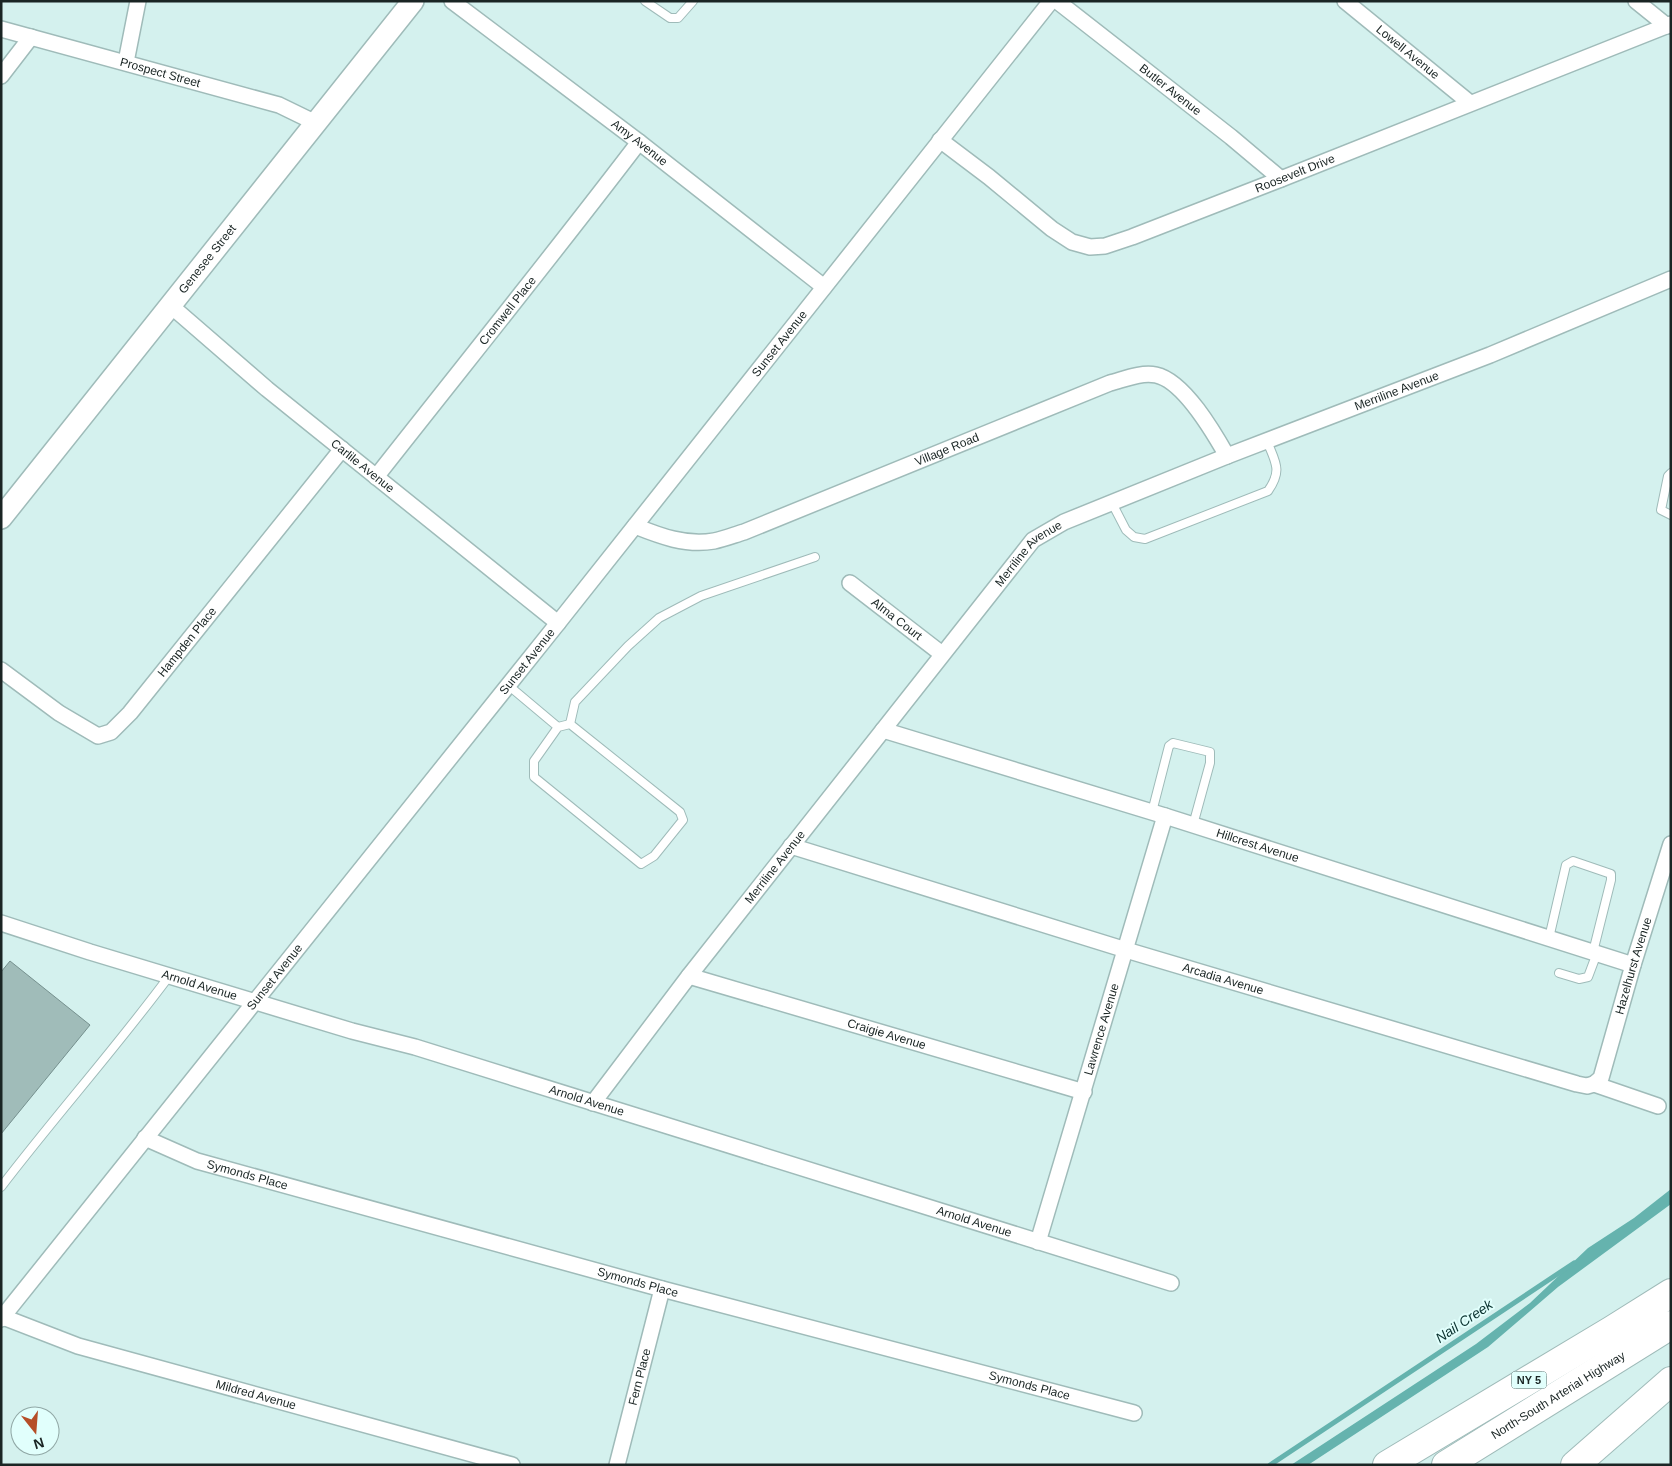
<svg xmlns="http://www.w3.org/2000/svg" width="1672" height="1466" font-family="Helvetica,sans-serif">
  <rect width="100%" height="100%" fill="#d4f1ee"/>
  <path fill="#65b3ae" d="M1671,1189V1204L1558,1287L1488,1347L1308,1465H1291L1476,1344L1530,1303L1588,1248L1634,1218Z"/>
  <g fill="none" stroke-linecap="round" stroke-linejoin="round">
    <path stroke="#65b3ae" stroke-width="5" d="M1270,1465L1574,1263"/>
  </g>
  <path fill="#a0bcb9" stroke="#75908e" d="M10,961L90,1025L1,1134V972Z"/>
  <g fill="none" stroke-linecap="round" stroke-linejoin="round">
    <g stroke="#9fbbb9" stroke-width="10">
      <g id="lane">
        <path d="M645,1L670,18H678L693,1"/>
        <path d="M1671,473L1668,476L1661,510L1671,515"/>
        <path d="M1112,503L1126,530L1134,537L1145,539L1268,491C1283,470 1275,462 1267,441"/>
        <path d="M508,685L558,727L534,761V777L641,864L654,856L683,820L680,812L570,724L558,727"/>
        <path d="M570,724L575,702L628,646L659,618L701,596L815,557"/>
        <path d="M1152,812L1169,746L1173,743L1210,752V763L1193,825"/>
        <path d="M1549,938L1566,865L1573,861L1611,874V880L1593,952"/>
        <path d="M1559,973L1579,979L1588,977L1597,953"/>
        <path d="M1,1187C56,1115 116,1048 170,975"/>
      </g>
    </g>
    <g stroke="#9fbbb9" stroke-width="18">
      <g id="street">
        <path id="s1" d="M452,1L639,142L824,287"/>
        <path id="s2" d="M1057,1L1231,137L1281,179"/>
        <path id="s3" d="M1345,1L1470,103"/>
        <path d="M1636,1L1667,26"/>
        <path id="s4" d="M1,29L279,105L316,123"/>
        <path d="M126,62L138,1"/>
        <path d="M1,76L31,37"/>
        <path id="s5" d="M940,140L989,177L1052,229L1072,242L1090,247L1105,246L1132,237L1281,179L1671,24"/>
        <path id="s6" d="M170,305L267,389L558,623"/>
        <path id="s7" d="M376,477C464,365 553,255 639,142"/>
        <path id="s8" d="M635,526C660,536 686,546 714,541C724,539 734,535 744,532L1110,383C1125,379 1141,372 1156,375C1184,381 1214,433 1227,456"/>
        <path id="s9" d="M850,583L942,654"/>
        <path id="s10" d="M1,670L59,713L98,736L111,732L130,713L342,449"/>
        <path id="s11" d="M883,730L1165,816L1633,965"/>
        <path id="s12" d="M791,846L1126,950L1577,1084L1587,1086L1594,1084L1658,1106"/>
        <path id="s13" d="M1,923L90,952L352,1031L415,1047L1171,1283"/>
        <path id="s14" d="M689,976L1084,1092"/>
        <path id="s15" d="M1594,1084L1601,1078L1633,965L1671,844"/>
        <path id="s16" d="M593,1103L689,976L1033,540L1064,522L1227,456L1490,355L1671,279"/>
        <path id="s17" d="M145,1138L197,1161L662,1289L1134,1413"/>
        <path id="s18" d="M1038,1242L1165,816"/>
        <path id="s19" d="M3,1317L78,1346L512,1465"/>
        <path id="s20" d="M1,1319L558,623L1051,1"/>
        <path id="s21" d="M617,1465L662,1289"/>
      </g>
    </g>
    <g stroke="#9fbbb9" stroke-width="24">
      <g id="secondary">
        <path id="s22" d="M1,518L413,1"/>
      </g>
    </g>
    <g stroke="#9fbbb9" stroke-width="30">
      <g id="highway">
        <path d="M1387,1465L1612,1330L1671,1293"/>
        <path id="s23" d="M1446,1465L1671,1325"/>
        <path d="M1575,1465L1671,1381"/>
      </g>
    </g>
    <use href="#lane" stroke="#fff" stroke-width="8"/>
    <use href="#street" stroke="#fff" stroke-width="15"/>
    <use href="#secondary" stroke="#fff" stroke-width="21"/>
    <use href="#highway" stroke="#fff" stroke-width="28"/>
  </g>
  <g text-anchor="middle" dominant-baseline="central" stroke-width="4" stroke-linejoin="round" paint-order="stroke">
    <rect fill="#e1fffc" stroke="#566665" stroke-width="1" x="1511.5" y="1371.5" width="35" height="17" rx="4"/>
    <g font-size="11" font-weight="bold" fill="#1a2524">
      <text x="1529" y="1380">NY 5</text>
    </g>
    <g font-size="12" fill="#1a2524" stroke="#e1fffc">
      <text stroke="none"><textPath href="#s3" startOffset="81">Lowell Avenue</textPath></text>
      <text stroke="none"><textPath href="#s4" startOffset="165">Prospect Street</textPath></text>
      <text stroke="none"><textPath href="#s2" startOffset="144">Butler Avenue</textPath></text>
      <text stroke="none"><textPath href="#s1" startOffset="235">Amy Avenue</textPath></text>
      <text stroke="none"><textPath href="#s5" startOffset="404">Roosevelt Drive</textPath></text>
      <text stroke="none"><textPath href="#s22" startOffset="331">Genesee Street</textPath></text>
      <text stroke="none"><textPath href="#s7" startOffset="212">Cromwell Place</textPath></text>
      <text stroke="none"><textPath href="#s20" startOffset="1248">Sunset Avenue</textPath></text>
      <text stroke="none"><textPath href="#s16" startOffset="1108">Merriline Avenue</textPath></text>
      <text stroke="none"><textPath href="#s8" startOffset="332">Village Road</textPath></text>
      <text stroke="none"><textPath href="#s6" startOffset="251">Carlile Avenue</textPath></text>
      <text stroke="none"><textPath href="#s16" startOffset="702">Merriline Avenue</textPath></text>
      <text stroke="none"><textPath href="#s9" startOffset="59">Alma Court</textPath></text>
      <text stroke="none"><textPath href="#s10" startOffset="249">Hampden Place</textPath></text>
      <text stroke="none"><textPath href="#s20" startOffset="842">Sunset Avenue</textPath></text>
      <text stroke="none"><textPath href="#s11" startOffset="392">Hillcrest Avenue</textPath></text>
      <text stroke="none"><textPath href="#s16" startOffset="298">Merriline Avenue</textPath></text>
      <text stroke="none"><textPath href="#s15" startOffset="126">Hazelhurst Avenue</textPath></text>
      <text stroke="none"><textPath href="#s20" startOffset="438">Sunset Avenue</textPath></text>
      <text stroke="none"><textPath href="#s12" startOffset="452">Arcadia Avenue</textPath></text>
      <text stroke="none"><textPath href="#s13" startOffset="208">Arnold Avenue</textPath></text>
      <text stroke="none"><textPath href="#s18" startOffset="222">Lawrence Avenue</textPath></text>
      <text stroke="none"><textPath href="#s14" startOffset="206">Craigie Avenue</textPath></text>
      <text stroke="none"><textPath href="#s13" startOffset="612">Arnold Avenue</textPath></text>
      <text stroke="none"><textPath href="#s17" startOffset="109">Symonds Place</textPath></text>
      <text stroke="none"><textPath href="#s13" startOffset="1018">Arnold Avenue</textPath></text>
      <text stroke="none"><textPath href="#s17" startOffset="514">Symonds Place</textPath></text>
      <text stroke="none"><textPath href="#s21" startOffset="91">Fern Place</textPath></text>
      <text stroke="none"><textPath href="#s17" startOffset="919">Symonds Place</textPath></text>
      <text stroke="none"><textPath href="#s19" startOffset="265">Mildred Avenue</textPath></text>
      <text stroke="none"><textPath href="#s23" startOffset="132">North-South Arterial Highway</textPath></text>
    </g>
    <g font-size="14" font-style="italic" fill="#0b3330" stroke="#e1fffc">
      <text transform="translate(1464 1321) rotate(-34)">Nail Creek</text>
    </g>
  </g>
  <rect width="1672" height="1466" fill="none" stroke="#1a2524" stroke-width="5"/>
  <g transform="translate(35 1431) rotate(163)"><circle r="24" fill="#e1fffc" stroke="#91a8a6"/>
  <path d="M0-4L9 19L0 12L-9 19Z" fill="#b54e28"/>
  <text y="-8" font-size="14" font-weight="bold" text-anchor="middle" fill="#1a2524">N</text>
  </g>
</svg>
